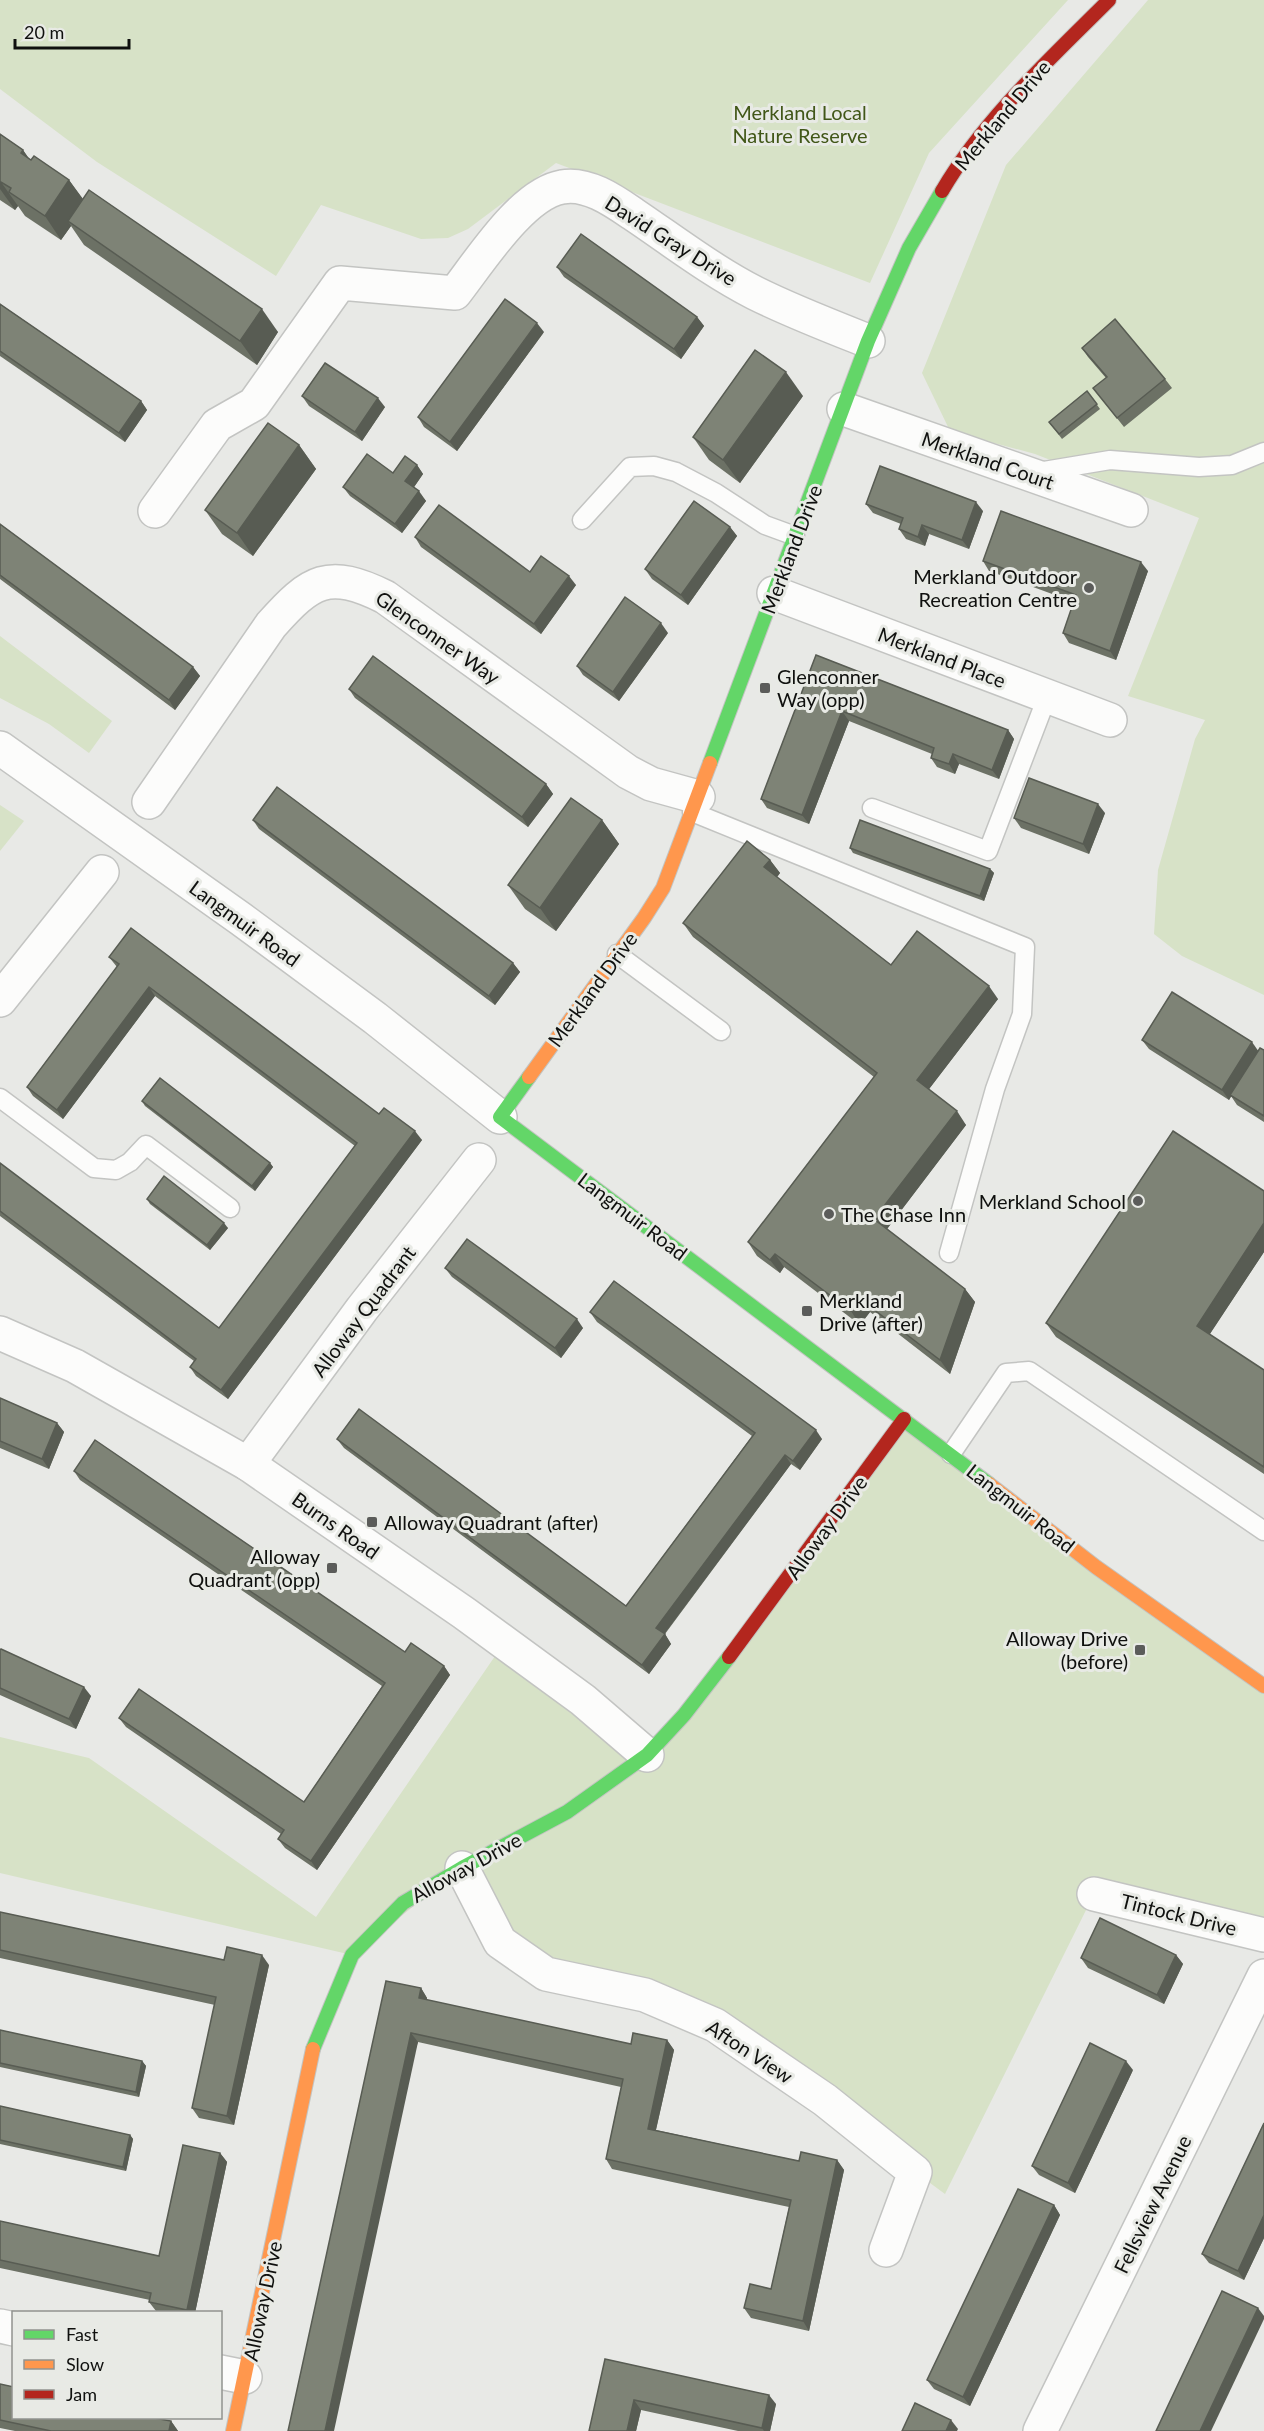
<svg xmlns="http://www.w3.org/2000/svg" width="1264" height="2431" font-family="Lato,sans-serif">
  <rect width="100%" height="100%" fill="#e8e9e6"/>
  <g fill="#d7e2c7">
    <path d="M0,0H1068L929,153L870,283L556,163L468,229L448,238L421,239L321,205L276,276L97,162L0,89Z"/>
    <path d="M1148,0H1264V995L1182,956L1154,934L1158,870L1195,739L1205,720L1128,696L1199,518L1035,454L950,431L922,373L1006,165Z"/>
    <path d="M0,636L112,721L89,753L49,724L0,698Z"/>
    <path d="M0,805L24,821L0,851Z"/>
    <path d="M904,1419L1264,1686V1935L1094,1894L945,2194L715,2025L546,1974L462,1868L352,1955L0,1873V1737L89,1758L316,1917L504,1643L647,1755Z"/>
  </g>
  <g fill="none" stroke-linecap="round" stroke-linejoin="round">
    <g stroke="#c3c4c2" stroke-width="21">
      <g id="lane">
        <path d="M1038,472L1110,460L1199,467L1232,465L1264,452"/>
        <path d="M582,520L630,467L654,466L676,472L716,493L765,525L795,536"/>
        <path d="M872,808L988,851L1047,697"/>
        <path d="M692,812L1025,947L1022,1014L995,1089L949,1253"/>
        <path d="M617,954L721,1031"/>
        <path d="M0,1098L94,1168L116,1170L130,1162L146,1145L230,1208"/>
        <path d="M951,1454L1006,1373L1029,1371L1264,1531"/>
      </g>
    </g>
    <g stroke="#c3c4c2" stroke-width="36">
      <g id="street">
        <path d="M844,409L1131,510"/>
        <path d="M155,511L217,425L254,404L340,283L455,293C480,261 522,194 562,187C587,182 614,201 633,214C673,241 712,271 755,293C791,311 830,326 868,341"/>
        <path d="M774,593L1110,720"/>
        <path d="M0,748L241,919L375,1018L500,1117"/>
        <path d="M149,802L271,625C311,580 328,569 385,597L628,772L651,784L698,797"/>
        <path d="M0,1000L102,872"/>
        <path d="M0,1333L75,1366L248,1464L464,1613L583,1700L647,1755"/>
        <path d="M248,1464L362,1309L479,1160"/>
        <path d="M462,1868L500,1942L546,1974L645,1995L715,2025L825,2100L915,2172L886,2250"/>
        <path d="M1094,1894L1264,1935"/>
        <path d="M0,2326L14,2329"/>
        <path d="M220,2372L245,2377"/>
        <path d="M1040,2431L1264,1976"/>
      </g>
    </g>
    <g stroke="#c3c4c2" stroke-width="16">
      <g id="fast">
        <path d="M710,763L868,341L909,248L942,191"/>
        <path d="M529,1077L500,1117L989,1484"/>
        <path d="M313,2049L352,1955L403,1903L462,1868L567,1812L647,1755L684,1715L729,1657"/>
      </g>
    </g>
    <g stroke="#c3c4c2" stroke-width="16">
      <g id="slow">
        <path d="M529,1077L644,918L663,888L710,763"/>
        <path d="M989,1484L1096,1567L1264,1686"/>
        <path d="M233,2431L313,2049"/>
      </g>
    </g>
    <g stroke="#c3c4c2" stroke-width="16">
      <g id="jam">
        <path d="M942,191C985,118 1050,59 1109,0"/>
        <path d="M729,1657L904,1419"/>
      </g>
    </g>
    <use href="#lane" stroke="#fcfcfb" stroke-width="18"/>
    <use href="#street" stroke="#fcfcfb" stroke-width="33"/>
    <use href="#fast" stroke="#63d668" stroke-width="14"/>
    <use href="#slow" stroke="#ff974d" stroke-width="14"/>
    <use href="#jam" stroke="#b3261e" stroke-width="14"/>
  </g>
  <g fill="#6c7165">
    <path d="M0,134L23,150L29,159L69,180L83,200L278,332L257,365L84,245L71,226L61,240L25,216L18,206L15,210L0,200Z"/>
    <path d="M557,267L697,317L704,326L681,359L564,277Z"/>
    <path d="M0,304L141,401L147,410L125,442L0,356Z"/>
    <path d="M544,332L457,451L424,427L418,417Z"/>
    <path d="M1082,348L1165,379L1172,388L1124,427L1093,388L1106,378L1088,357Z"/>
    <path d="M1087,391L1100,409L1062,439L1049,422Z"/>
    <path d="M302,396L385,407L362,441L309,406Z"/>
    <path d="M803,396L740,483L709,460L693,437Z"/>
    <path d="M299,445L316,469L253,556L222,534L205,510Z"/>
    <path d="M417,465L423,474L414,487L426,501L402,533L350,496L343,487L393,473Z"/>
    <path d="M866,504L983,511L969,549L929,534L925,546L906,539L899,529L901,524L873,513Z"/>
    <path d="M0,524L193,667L200,676L175,710L0,579Z"/>
    <path d="M730,527L737,536L688,605L652,579L645,569Z"/>
    <path d="M415,537L530,572L576,585L541,634L421,547Z"/>
    <path d="M983,561L1148,571L1116,660L1069,643L1063,633L1074,602L989,571Z"/>
    <path d="M668,633L619,701L583,675L577,666Z"/>
    <path d="M816,655L1008,730L1014,739L999,779L959,764L955,774L937,767L931,758L932,754L849,721L809,824L767,808L761,799Z"/>
    <path d="M349,689L546,784L553,794L528,827L355,698Z"/>
    <path d="M1105,813L1089,854L1021,828L1014,818Z"/>
    <path d="M253,820L513,963L520,972L495,1005L259,829Z"/>
    <path d="M602,820L619,844L556,931L525,909L508,885Z"/>
    <path d="M850,848L990,869L994,873L984,901L853,853Z"/>
    <path d="M770,860L780,873L777,877L891,965L998,999L929,1089L966,1125L887,1229L965,1289L975,1302L950,1374L870,1312L860,1325L784,1267L780,1273L757,1256L748,1242L874,1077L693,937L683,923Z"/>
    <path d="M109,957L379,1114L422,1140L228,1399L196,1376L190,1367L194,1361L0,1216V1163L219,1328L355,1146L155,996L63,1119L33,1096L27,1087L117,967Z"/>
    <path d="M1142,1040L1258,1051L1264,1050V1122L1237,1105L1231,1096L1229,1100L1149,1049Z"/>
    <path d="M142,1101L270,1163L273,1167L255,1191L145,1106Z"/>
    <path d="M1264,1191V1252L1209,1335L1264,1370V1474L1056,1337L1046,1323Z"/>
    <path d="M147,1199L228,1228L210,1250L150,1204Z"/>
    <path d="M445,1268L583,1328L561,1358L452,1277Z"/>
    <path d="M590,1312L822,1439L800,1470L791,1464L665,1634L671,1644L649,1674L344,1448L337,1439L626,1606L752,1436L597,1322Z"/>
    <path d="M0,1398L57,1423L64,1432L49,1469L0,1448Z"/>
    <path d="M74,1471L405,1652L444,1666L450,1675L317,1870L285,1848L278,1839L281,1834L126,1727L119,1718L304,1802L382,1686L80,1480Z"/>
    <path d="M0,1650L91,1696L76,1729L0,1695Z"/>
    <path d="M0,1912L224,1960L269,1965L234,2125L199,2118L192,2108L215,2005L0,1958Z"/>
    <path d="M1176,1955L1183,1964L1164,2004L1088,1968L1081,1958Z"/>
    <path d="M421,1988L427,1998V2000L631,2044L667,2040L674,2050L656,2130L799,2161L837,2160L844,2170L809,2331L751,2318L744,2308L771,2289L789,2207L612,2169L606,2159L621,2087L418,2042L288,2431Z"/>
    <path d="M0,2030L142,2061L146,2066L139,2097L0,2067Z"/>
    <path d="M1133,2070L1075,2193L1039,2175L1032,2166Z"/>
    <path d="M0,2106L130,2135L133,2139L126,2171L0,2144Z"/>
    <path d="M1264,2123V2238L1244,2280L1209,2263L1202,2254Z"/>
    <path d="M220,2153L227,2162L195,2313H161L156,2311L149,2302L150,2300L0,2268V2221L159,2256Z"/>
    <path d="M1054,2205L1060,2215L970,2406L934,2389L927,2380Z"/>
    <path d="M605,2359L776,2404L770,2431H738L641,2410L636,2431Z"/>
    <path d="M0,2384L171,2421L178,2431H15L0,2428Z"/>
  </g>
  <g fill="#585c53">
    <path d="M23,150L39,173L21,153Z"/>
    <path d="M69,180L86,203L68,221L71,226L61,240L45,216Z"/>
    <path d="M1,182L18,206L15,210L0,189V184Z"/>
    <path d="M262,309L278,332L257,365L240,341Z"/>
    <path d="M697,317L704,326L681,359L674,349Z"/>
    <path d="M537,323L544,332L457,451L450,442Z"/>
    <path d="M786,372L803,396L740,483L723,460Z"/>
    <path d="M378,398L385,407L362,441L355,432Z"/>
    <path d="M141,401L147,410L125,442L119,433Z"/>
    <path d="M299,445L316,469L253,556L237,533Z"/>
    <path d="M417,465L423,474L412,490L405,481Z"/>
    <path d="M419,491L426,501L402,533L395,524Z"/>
    <path d="M976,502L983,511L969,549L962,540Z"/>
    <path d="M922,525L929,534L925,546L918,537Z"/>
    <path d="M730,527L737,536L688,605L681,595Z"/>
    <path d="M1141,562L1148,571L1116,660L1110,651Z"/>
    <path d="M569,576L576,585L541,634L534,624Z"/>
    <path d="M661,623L668,633L619,701L613,692Z"/>
    <path d="M193,667L200,676L175,710L169,700Z"/>
    <path d="M842,711L849,721L809,824L802,815Z"/>
    <path d="M1008,730L1014,739L999,779L992,770Z"/>
    <path d="M953,754L959,764L955,774L949,764Z"/>
    <path d="M546,784L553,794L528,827L522,817Z"/>
    <path d="M1098,804L1105,813L1089,854L1083,844Z"/>
    <path d="M602,820L619,844L556,931L540,908Z"/>
    <path d="M770,860L780,873L774,881L764,867Z"/>
    <path d="M990,869L994,873L984,901L980,896Z"/>
    <path d="M513,963L520,972L495,1005L489,996Z"/>
    <path d="M989,986L998,999L926,1093L917,1080Z"/>
    <path d="M149,987L155,996L63,1119L57,1110Z"/>
    <path d="M1252,1042L1259,1052L1229,1100L1222,1090Z"/>
    <path d="M957,1111L966,1125L884,1233L874,1219Z"/>
    <path d="M415,1131L422,1140L228,1399L221,1390Z"/>
    <path d="M270,1163L273,1167L255,1191L252,1186Z"/>
    <path d="M224,1223L228,1228L210,1250L207,1245Z"/>
    <path d="M1264,1223V1252L1206,1340L1197,1326Z"/>
    <path d="M775,1254L784,1267L780,1273L770,1260Z"/>
    <path d="M965,1289L975,1302L950,1374L940,1360Z"/>
    <path d="M860,1299L870,1312L860,1325L851,1311Z"/>
    <path d="M577,1319L583,1328L561,1358L555,1348Z"/>
    <path d="M57,1423L64,1432L49,1469L42,1459Z"/>
    <path d="M816,1430L822,1439L800,1470L793,1461Z"/>
    <path d="M785,1455L791,1464L662,1637L656,1628Z"/>
    <path d="M665,1634L671,1644L649,1674L642,1665Z"/>
    <path d="M444,1666L450,1675L317,1870L311,1861Z"/>
    <path d="M84,1687L91,1696L76,1729L69,1719Z"/>
    <path d="M262,1955L269,1965L234,2125L227,2116Z"/>
    <path d="M1176,1955L1183,1964L1164,2004L1157,1995Z"/>
    <path d="M421,1988L427,1998L425,2007L419,1998Z"/>
    <path d="M411,2033L418,2042L334,2431H325Z"/>
    <path d="M667,2040L674,2050L654,2138L648,2129Z"/>
    <path d="M142,2061L146,2066L139,2097L136,2092Z"/>
    <path d="M1126,2061L1133,2070L1075,2193L1068,2183Z"/>
    <path d="M130,2135L133,2139L126,2171L123,2167Z"/>
    <path d="M220,2153L227,2162L195,2313H188L187,2310Z"/>
    <path d="M837,2160L844,2170L809,2331L803,2321Z"/>
    <path d="M1054,2205L1060,2215L970,2406L963,2397Z"/>
    <path d="M1264,2215V2238L1244,2280L1238,2271Z"/>
    <path d="M1258,2308L1264,2316V2319L1211,2431H1200Z"/>
    <path d="M769,2395L776,2404L770,2431H764L762,2428Z"/>
    <path d="M634,2400L641,2410L636,2431H627Z"/>
    <path d="M951,2420L958,2429L957,2431H946Z"/>
    <path d="M171,2421L178,2431H169Z"/>
  </g>
  <g fill="#7e8376" stroke="#585c53" stroke-width="1.5">
    <path d="M0,134L23,150L21,153L31,160L34,156L69,180L45,216L9,192L11,188L1,182L0,184Z"/>
    <path d="M89,190L262,309L240,341L68,221Z"/>
    <path d="M581,234L697,317L674,349L557,267Z"/>
    <path d="M505,299L537,323L450,442L418,417Z"/>
    <path d="M0,304L141,401L119,433L0,351Z"/>
    <path d="M1115,319L1165,379L1117,418L1093,388L1107,377L1082,348Z"/>
    <path d="M755,350L786,372L723,460L693,437Z"/>
    <path d="M325,363L378,398L355,432L302,396Z"/>
    <path d="M1087,391L1097,404L1059,434L1049,422Z"/>
    <path d="M268,423L299,445L237,533L205,510Z"/>
    <path d="M367,454L393,473L405,456L417,465L405,481L419,491L395,524L343,487Z"/>
    <path d="M880,466L976,502L962,540L922,525L918,537L899,529L903,518L866,504Z"/>
    <path d="M694,501L730,527L681,595L645,569Z"/>
    <path d="M439,505L530,572L541,556L569,576L534,624L415,537Z"/>
    <path d="M1001,511L1141,562L1110,651L1063,633L1076,595L983,561Z"/>
    <path d="M0,524L193,667L169,700L0,575Z"/>
    <path d="M625,597L661,623L613,692L577,666Z"/>
    <path d="M816,655L1008,730L992,770L953,754L949,764L931,758L934,748L842,711L802,815L761,799Z"/>
    <path d="M373,656L546,784L522,817L349,689Z"/>
    <path d="M1029,778L1098,804L1083,844L1014,818Z"/>
    <path d="M277,787L513,963L489,996L253,820Z"/>
    <path d="M571,798L602,820L540,908L508,885Z"/>
    <path d="M860,820L990,869L980,896L850,848Z"/>
    <path d="M747,841L770,860L764,867L891,965L917,931L989,986L917,1080L957,1111L874,1219L965,1289L940,1360L860,1299L851,1311L775,1254L770,1260L748,1242L877,1073L683,923Z"/>
    <path d="M131,928L379,1114L384,1108L415,1131L221,1390L190,1367L196,1359L0,1211V1163L219,1328L357,1143L149,987L57,1110L27,1087L119,964L109,957Z"/>
    <path d="M1172,992L1252,1042L1222,1090L1142,1040Z"/>
    <path d="M1260,1048L1264,1050V1116L1230,1095Z"/>
    <path d="M160,1078L270,1163L252,1186L142,1101Z"/>
    <path d="M1173,1131L1264,1191V1223L1197,1326L1264,1370V1467L1046,1323Z"/>
    <path d="M164,1176L224,1223L207,1245L147,1199Z"/>
    <path d="M467,1239L577,1319L555,1348L445,1268Z"/>
    <path d="M614,1281L816,1430L793,1461L785,1455L656,1628L665,1634L642,1665L337,1439L359,1409L626,1606L755,1433L590,1312Z"/>
    <path d="M0,1398L57,1423L42,1459L0,1441Z"/>
    <path d="M95,1440L405,1652L411,1643L444,1666L311,1861L278,1839L284,1830L119,1718L139,1689L304,1802L385,1683L74,1471Z"/>
    <path d="M1,1649L84,1687L69,1719L0,1688V1650Z"/>
    <path d="M0,1912L224,1960L227,1947L262,1955L227,2116L192,2108L216,1997L0,1950Z"/>
    <path d="M1100,1918L1176,1955L1157,1995L1081,1958Z"/>
    <path d="M386,1981L421,1988L419,1998L631,2044L633,2033L667,2040L648,2129L799,2161L801,2152L837,2160L803,2321L744,2308L750,2284L771,2289L791,2200L606,2159L623,2079L411,2033L325,2431H288Z"/>
    <path d="M0,2030L142,2061L136,2092L0,2063Z"/>
    <path d="M1090,2043L1126,2061L1068,2183L1032,2166Z"/>
    <path d="M0,2106L130,2135L123,2167L0,2140Z"/>
    <path d="M1264,2123V2215L1238,2271L1202,2254Z"/>
    <path d="M183,2145L220,2153L187,2310L149,2302L151,2293L0,2260V2221L159,2256Z"/>
    <path d="M1018,2189L1054,2205L963,2397L927,2380Z"/>
    <path d="M1222,2291L1258,2308L1200,2431H1156Z"/>
    <path d="M605,2359L769,2395L762,2428L634,2400L627,2431H589Z"/>
    <path d="M0,2384L14,2387V2418H154L171,2421L169,2431H51L0,2420Z"/>
    <path d="M915,2403L951,2420L946,2431H902Z"/>
  </g>
  <g fill="#5b5c5a" stroke="#e8eae5" stroke-width="2">
    <circle cx="1089" cy="588" r="6"/>
    <rect x="759" y="682" width="12" height="12" rx="3"/>
    <circle cx="1138" cy="1201" r="6"/>
    <circle cx="829" cy="1214" r="6"/>
    <rect x="801" y="1305" width="12" height="12" rx="3"/>
    <rect x="366" y="1516" width="12" height="12" rx="3"/>
    <rect x="326" y="1562" width="12" height="12" rx="3"/>
    <rect x="1134" y="1644" width="12" height="12" rx="3"/>
  </g>
  <g text-anchor="middle" dominant-baseline="central" stroke-width="6" stroke-linejoin="round" paint-order="stroke">
    <g font-size="20" fill="#415718" stroke="#e8eae5">
      <text x="800" y="112">Merkland Local<tspan x="800" dy="23">Nature Reserve</tspan></text>
    </g>
    <g font-size="20" fill="#0f100e" stroke="#e8eae5">
      <text transform="translate(1002 115) rotate(-50)">Merkland Drive</text>
      <text transform="translate(671 240) rotate(32)">David Gray Drive</text>
      <text transform="translate(988 460) rotate(19)">Merkland Court</text>
      <text transform="translate(791 549) rotate(-69)">Merkland Drive</text>
      <text transform="translate(438 637) rotate(35)">Glenconner Way</text>
      <text transform="translate(942 657) rotate(21)">Merkland Place</text>
      <text transform="translate(245 923) rotate(36)">Langmuir Road</text>
      <text transform="translate(592 989) rotate(-54)">Merkland Drive</text>
      <text transform="translate(633 1216) rotate(37)">Langmuir Road</text>
      <text transform="translate(363 1311) rotate(-53)">Alloway Quadrant</text>
      <text transform="translate(1021 1508) rotate(38)">Langmuir Road</text>
      <text transform="translate(336 1525) rotate(35)">Burns Road</text>
      <text transform="translate(826 1527) rotate(-54)">Alloway Drive</text>
      <text transform="translate(466 1867) rotate(-29)">Alloway Drive</text>
      <text transform="translate(1179 1914) rotate(14)">Tintock Drive</text>
      <text transform="translate(750 2051) rotate(33)">Afton View</text>
      <text transform="translate(1152 2204) rotate(-64)">Fellsview Avenue</text>
      <text transform="translate(262 2301) rotate(-78)">Alloway Drive</text>
    </g>
    <g font-size="20" fill="#0f100e" stroke="#e8eae5" text-anchor="end">
      <text x="1077" y="576">Merkland Outdoor<tspan x="1077" dy="23">Recreation Centre</tspan></text>
      <text x="777" y="676" text-anchor="start">Glenconner<tspan x="777" dy="23">Way (opp)</tspan></text>
      <text x="1126" y="1201">Merkland School</text>
      <text x="841" y="1214" text-anchor="start">The Chase Inn</text>
      <text x="819" y="1300" text-anchor="start">Merkland<tspan x="819" dy="23">Drive (after)</tspan></text>
      <text x="384" y="1522" text-anchor="start">Alloway Quadrant (after)</text>
      <text x="320" y="1556">Alloway<tspan x="320" dy="23">Quadrant (opp)</tspan></text>
      <text x="1128" y="1638">Alloway Drive<tspan x="1128" dy="23">(before)</tspan></text>
    </g>
  </g>
  <rect x="12" y="2311" width="210" height="108" fill="#e8eae5" stroke="#91938f" stroke-width="1.5"/>
  <rect x="24" y="2330" width="30" height="9" fill="#63d668" stroke="#91938f" stroke-width="1.5"/>
  <text x="66" y="2341" font-size="18" fill="#0f100e">Fast</text>
  <rect x="24" y="2360" width="30" height="9" fill="#ff974d" stroke="#91938f" stroke-width="1.5"/>
  <text x="66" y="2371" font-size="18" fill="#0f100e">Slow</text>
  <rect x="24" y="2390" width="30" height="9" fill="#b3261e" stroke="#91938f" stroke-width="1.5"/>
  <text x="66" y="2401" font-size="18" fill="#0f100e">Jam</text>
  <path d="M15 39v9h114v-9" fill="none" stroke="#0f100e" stroke-width="3"/>
  <text x="24" y="39" font-size="18" fill="#0f100e" stroke="#e8eae5" stroke-width="4.5" paint-order="stroke">20 m</text>
</svg>
